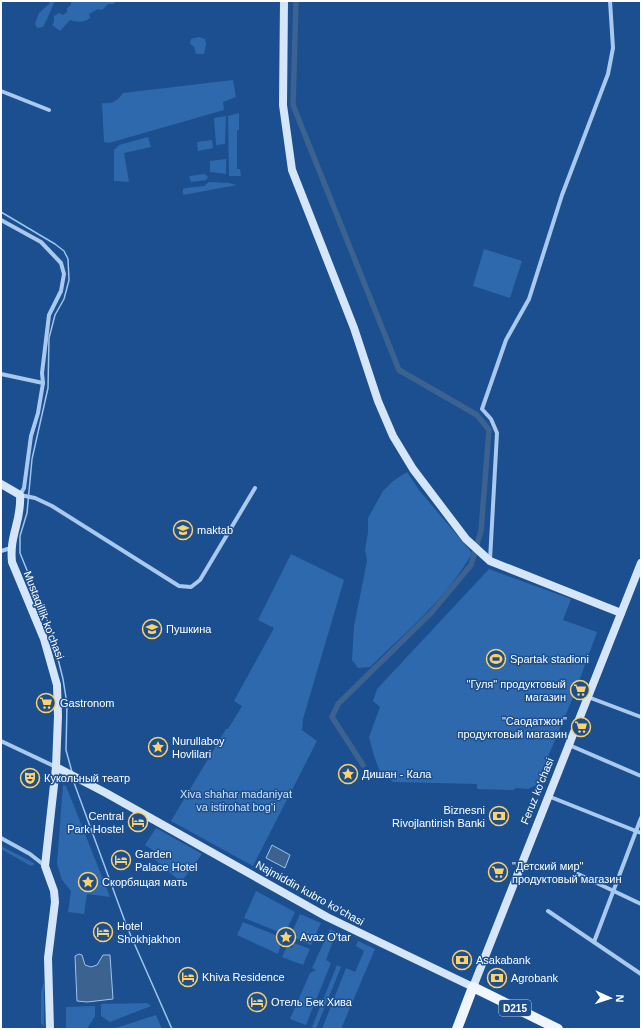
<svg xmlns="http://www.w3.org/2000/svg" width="642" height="1030" font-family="Arial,sans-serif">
  <rect width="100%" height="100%" fill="#1b4f8f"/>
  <g fill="#2e69ad">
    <path d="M47,1H55C51,9 48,18 43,27L37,28L35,24L39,13L50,3Z"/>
    <path d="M71,1H115L114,4H108L102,10L98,9L89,14L90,18C85,23 76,22 70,20L60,31L52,25L54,22V16L59,13L63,15L67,12V8L71,5Z"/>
    <path d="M199,37L205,39L206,44L204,54H196L194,47L190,44L191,39Z"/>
    <path d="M233,80L236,97L223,102L224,110L109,143L104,142L102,103C112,104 117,102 123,93Z"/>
    <path d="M239,113V130H237V169H240L241,176H229L228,116Z"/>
    <path d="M226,116L225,144L216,145L214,118Z"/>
    <path d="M148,137L151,147L124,153L129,182L114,181V150L119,145Z"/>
    <path d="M212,140L213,148L198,151L197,142Z"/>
    <path d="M226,159V174L210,172V161Z"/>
    <path d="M205,174L208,177L206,180L191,182L189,176Z"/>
    <path d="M209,182L229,183L237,185L183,195V189L186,188L205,186L206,184Z"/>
    <path d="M484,249L522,261L510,298L473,286Z"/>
    <path d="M407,472L419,490L472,553C448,597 406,632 370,667L358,668L352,660L354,626L367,561L365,550L368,532V518L383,491L393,481Z"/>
    <path d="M291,554L344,580L303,719L302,730L317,741L253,866L171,821L226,729H228L242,706L234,701L274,628L258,620Z"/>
    <path d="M489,569L571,599L563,620L597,632L574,695L536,785L528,789L515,788L514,790L477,789V784L393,782L380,772L374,756L369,737L380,707L373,701L377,689Z"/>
    <path d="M63,785L66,786L110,897L87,894L84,914L68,912L71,891L62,880L57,864Z"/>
    <path d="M156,828L202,854L181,882L154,859L157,853L145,845Z"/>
    <path d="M1,846L34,863V865L31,866L1,849Z"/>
    <path d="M256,891L295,912L287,929L282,927L279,932L244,918Z"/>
    <path d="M300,914L321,923L311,945L295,938L297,934L292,932Z"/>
    <path d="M243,922L278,936L276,941L281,944L278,954L237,935Z"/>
    <path d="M330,929L342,935L340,938L335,936L326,960L331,963L306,1025L290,1019L310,973L316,970L312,968Z"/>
    <path d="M358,941L375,949L341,1029H322L346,968L355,972L364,951L356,946Z"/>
    <path d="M294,943L310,949L303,965L282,957L287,946L292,948Z"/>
    <path d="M337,965L341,967L316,1029L312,1027Z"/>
    <path d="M44,982V1027L41,1023V992Z"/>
    <path d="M147,1003L151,1006L110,1022L101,1016V1004Z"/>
    <path d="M95,1006V1016L87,1029H66V1007Z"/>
    <path d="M156,1015L162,1029H113Z"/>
  </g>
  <g fill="#3c6290" stroke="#9cc4f0">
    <path d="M272,845L290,855L285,868L266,858Z"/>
    <path d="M79,954L82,955L85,965L91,967L97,965L103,955H110L113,999L87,1002L77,1001L75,956Z"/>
  </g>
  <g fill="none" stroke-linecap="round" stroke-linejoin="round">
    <g stroke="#9cc4f0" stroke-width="1.5">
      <path d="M1,212L55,244L64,251L68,259L69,280L64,299L55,315L49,338L48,388L32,459L27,513L20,536V553L50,627L63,679L67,704L66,750L72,772"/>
      <path d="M73,780L127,927L172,1029"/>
    </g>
    <path stroke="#3c6290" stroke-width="5.5" d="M296,1L293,105L399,370L477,415L489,430L481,531L471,565L431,613L338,704L332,717L363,765"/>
    <g stroke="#a9c9ee" stroke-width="4">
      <path d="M1,91L49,110"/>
      <path d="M1,220L41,242L61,263L64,274L61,291L49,315L42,373L43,383L38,413L31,436L24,488L20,495L35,498L52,506L179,586L191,587L200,580L255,488"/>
      <path d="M1,374L43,383"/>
      <path d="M1,551L11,548"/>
      <path d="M490,560L497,433L491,419L482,409L506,340L529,299L562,195L608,74L613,48L610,1"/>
      <path d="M588,697L641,717"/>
      <path d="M1,741L56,767"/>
      <path d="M569,745L641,776"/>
      <path d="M548,796L641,833"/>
      <path d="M1,838L30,854L44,865"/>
      <path d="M578,874L641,904"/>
      <path d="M548,911L641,974"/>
      <path d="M594,942L641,818"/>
    </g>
    <g stroke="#d6e6fa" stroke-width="8">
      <path d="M284,1L283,105L292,170L354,328L378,401L393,436L413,469L466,539L490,561L621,613"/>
      <path d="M1,484L20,495C22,521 9,535 12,562L44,639L57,685L58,716L56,767L45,866L54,891L55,902L48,958L50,1029"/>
      <path d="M56,767L106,793L327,917L473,987L641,563"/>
    </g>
    <path stroke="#f0f6ff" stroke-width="10" d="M457,1029L473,987L558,1029"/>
  </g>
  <defs>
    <g id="school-ring" transform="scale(1)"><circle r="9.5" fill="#1b4f8f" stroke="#ffd166" stroke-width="1.5"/><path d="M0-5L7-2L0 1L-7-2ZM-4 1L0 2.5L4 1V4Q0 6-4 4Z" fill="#ffd166"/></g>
    <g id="stadium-ring" transform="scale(1)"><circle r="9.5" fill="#1b4f8f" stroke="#ffd166" stroke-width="1.5"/><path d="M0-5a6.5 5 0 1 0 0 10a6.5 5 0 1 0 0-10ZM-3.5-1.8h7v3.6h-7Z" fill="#ffd166"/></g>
    <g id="supermarket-ring" transform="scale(1)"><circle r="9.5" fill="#1b4f8f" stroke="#ffd166" stroke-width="1.5"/><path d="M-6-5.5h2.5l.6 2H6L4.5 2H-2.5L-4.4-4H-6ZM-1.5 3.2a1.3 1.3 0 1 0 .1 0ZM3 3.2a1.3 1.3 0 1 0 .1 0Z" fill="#ffd166"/></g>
    <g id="sight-ring" transform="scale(1)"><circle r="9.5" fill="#1b4f8f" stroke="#ffd166" stroke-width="1.5"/><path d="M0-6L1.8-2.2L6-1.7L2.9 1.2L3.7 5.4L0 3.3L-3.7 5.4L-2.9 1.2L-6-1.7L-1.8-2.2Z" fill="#ffd166"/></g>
    <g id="theatre-ring" transform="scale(1)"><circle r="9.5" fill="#1b4f8f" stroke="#ffd166" stroke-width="1.5"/><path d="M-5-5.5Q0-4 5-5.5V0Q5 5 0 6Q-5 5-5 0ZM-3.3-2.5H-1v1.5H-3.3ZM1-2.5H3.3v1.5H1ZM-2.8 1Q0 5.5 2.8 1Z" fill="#ffd166"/></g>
    <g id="bank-ring" transform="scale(1)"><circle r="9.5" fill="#1b4f8f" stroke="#ffd166" stroke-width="1.5"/><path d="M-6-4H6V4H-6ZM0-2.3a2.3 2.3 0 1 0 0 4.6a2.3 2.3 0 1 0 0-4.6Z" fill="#ffd166"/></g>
    <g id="hotel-ring" transform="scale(1)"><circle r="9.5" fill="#1b4f8f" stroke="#ffd166" stroke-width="1.5"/><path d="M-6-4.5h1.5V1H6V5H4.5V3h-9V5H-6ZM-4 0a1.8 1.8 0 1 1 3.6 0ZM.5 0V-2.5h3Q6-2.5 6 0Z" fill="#ffd166"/></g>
  </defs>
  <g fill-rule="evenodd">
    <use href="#school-ring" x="183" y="530"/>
    <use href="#school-ring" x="152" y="629"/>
    <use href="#stadium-ring" x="496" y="659"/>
    <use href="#supermarket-ring" x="580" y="690"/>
    <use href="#supermarket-ring" x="46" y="703"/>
    <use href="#supermarket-ring" x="581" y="727"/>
    <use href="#sight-ring" x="158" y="747"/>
    <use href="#sight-ring" x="348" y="774"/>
    <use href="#theatre-ring" x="30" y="778"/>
    <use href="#bank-ring" x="499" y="816"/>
    <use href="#hotel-ring" x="138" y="822"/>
    <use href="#hotel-ring" x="121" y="860"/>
    <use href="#supermarket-ring" x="498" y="872"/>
    <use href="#sight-ring" x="88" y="882"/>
    <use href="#hotel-ring" x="103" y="932"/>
    <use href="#sight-ring" x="286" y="937"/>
    <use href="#bank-ring" x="462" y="960"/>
    <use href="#hotel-ring" x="188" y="977"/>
    <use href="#bank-ring" x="497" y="978"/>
    <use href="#hotel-ring" x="257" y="1002"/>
  </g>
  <g text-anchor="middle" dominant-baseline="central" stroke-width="3" stroke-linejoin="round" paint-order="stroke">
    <rect fill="#1b4f8f" stroke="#bbcadd" stroke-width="1" x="499" y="1000" width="32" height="16" rx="3"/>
    <g font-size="10" font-weight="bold" fill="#fff">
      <text x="515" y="1008">D215</text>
    </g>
    <g font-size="11" fill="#fff" stroke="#1b4f8f" text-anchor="start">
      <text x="197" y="530">maktab</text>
      <text x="166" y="629">Пушкина</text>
      <text x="510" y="659">Spartak stadioni</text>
      <text x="566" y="684" text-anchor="end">"Гуля" продуктовый<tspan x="566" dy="13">магазин</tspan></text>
      <text x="60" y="703">Gastronom</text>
      <text x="567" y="721" text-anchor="end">"Саодатжон"<tspan x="567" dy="13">продуктовый магазин</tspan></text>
      <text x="172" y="741">Nurullaboy<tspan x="172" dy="13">Hovlilari</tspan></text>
      <text x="362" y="774">Дишан - Кала</text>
      <text x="44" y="778">Кукольный театр</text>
      <text x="485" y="810" text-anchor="end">Biznesni<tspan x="485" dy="13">Rivojlantirish Banki</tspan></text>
      <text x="124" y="816" text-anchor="end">Central<tspan x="124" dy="13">Park Hostel</tspan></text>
      <text x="135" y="854">Garden<tspan x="135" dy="13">Palace Hotel</tspan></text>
      <text x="512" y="866">"Детский мир"<tspan x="512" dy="13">продуктовый магазин</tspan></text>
      <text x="102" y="882">Скорбящая мать</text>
      <text x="117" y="926">Hotel<tspan x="117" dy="13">Shokhjakhon</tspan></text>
      <text x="300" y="937">Avaz O'tar</text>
      <text x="476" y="960">Asakabank</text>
      <text x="202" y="977">Khiva Residence</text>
      <text x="511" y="978">Agrobank</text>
      <text x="271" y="1002">Отель Бек Хива</text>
    </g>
    <g font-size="11" fill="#fff" stroke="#1b4f8f">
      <text transform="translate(44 615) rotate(69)">Mustaqillik ko'chasi</text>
      <text transform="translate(537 791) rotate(-68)">Feruz ko'chasi</text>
      <text transform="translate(310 893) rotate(29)">Najmiddin kubro ko'chasi</text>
    </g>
    <g font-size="11" fill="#cfe3fa" stroke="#1b4f8f">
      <text x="236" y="794">Xiva shahar madaniyat<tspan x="236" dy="13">va istirohat bogʻi</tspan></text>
    </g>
  </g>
  <rect width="642" height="1030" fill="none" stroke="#ffffff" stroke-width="4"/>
  <g transform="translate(610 998) rotate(93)" stroke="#1b4f8f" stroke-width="3" paint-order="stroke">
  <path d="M0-3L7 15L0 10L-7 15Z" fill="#ffffff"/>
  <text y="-6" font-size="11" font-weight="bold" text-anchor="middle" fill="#ffffff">N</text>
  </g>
</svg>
